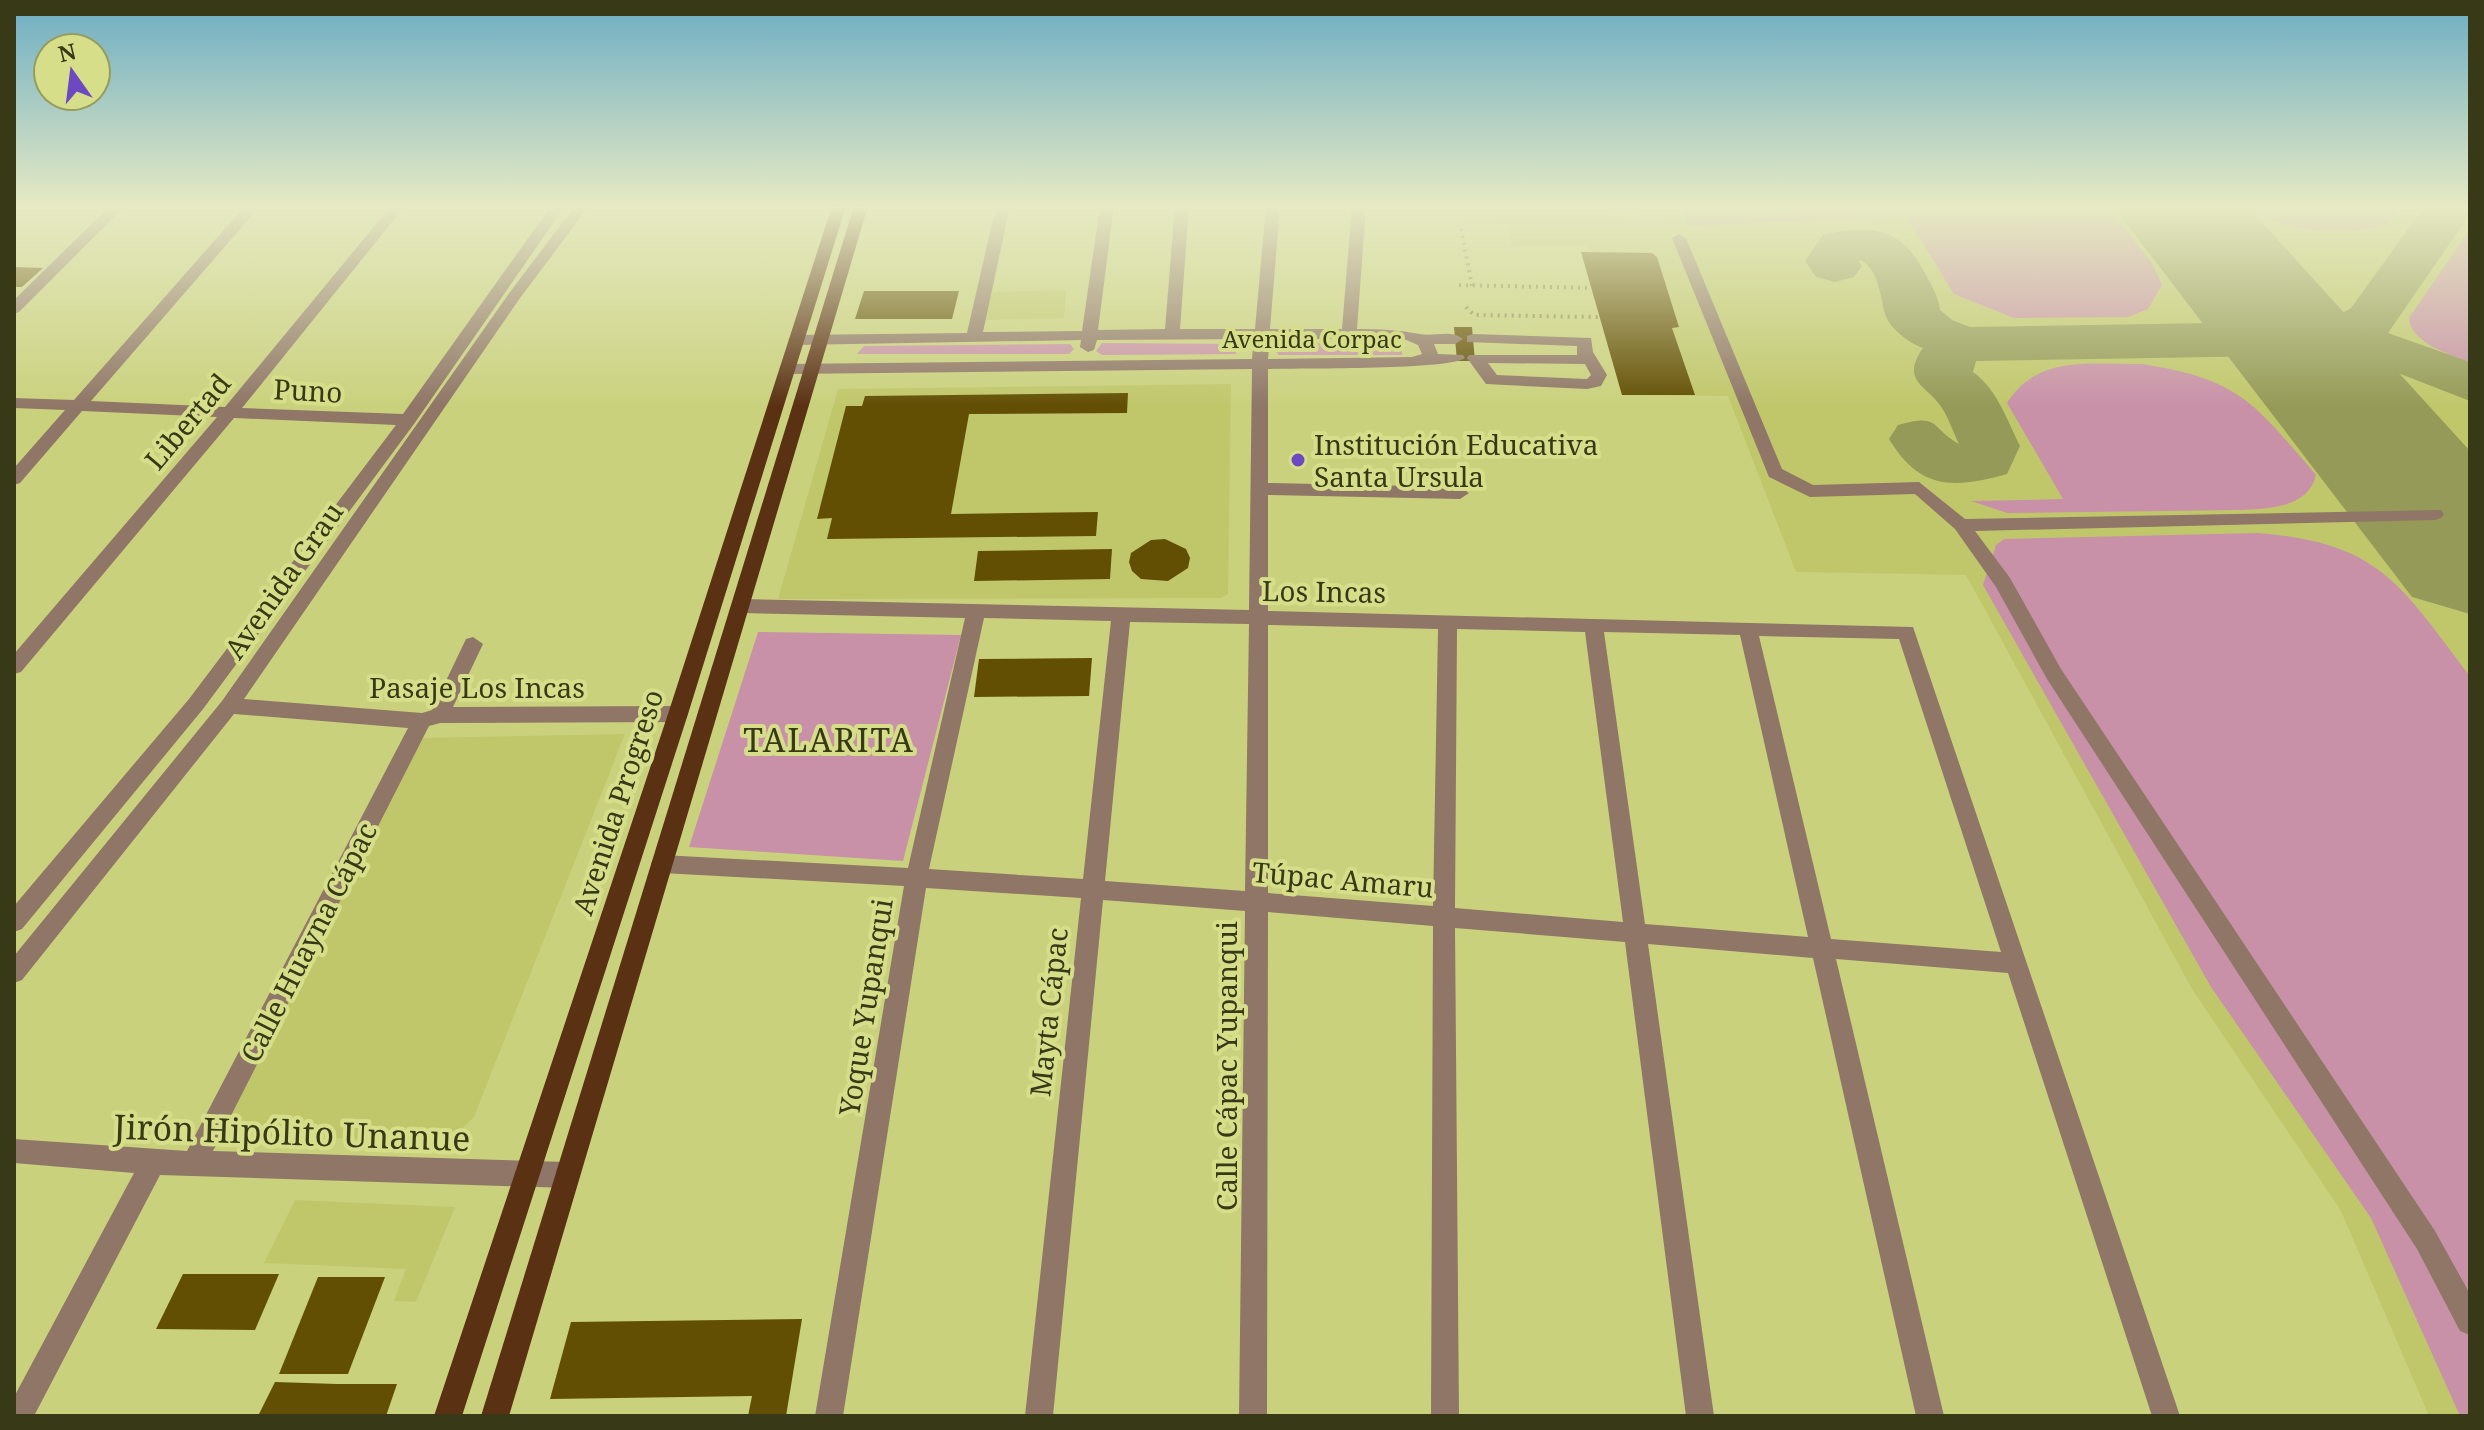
<svg xmlns="http://www.w3.org/2000/svg" width="2484" height="1430" font-family="'Noto Serif',serif">
  <rect width="100%" height="100%" fill="#cad17d"/>
  <g fill="#c0c76b">
    <path d="M1662,206H2470V1416H2429L2341,1211L2192,989L1966,575L1796,572L1728,396L1622,395L1581,252H1592L1588,245L1512,246L1506,224L1465,222L1464,209L1666,218Z"/>
    <path d="M1066,290L1064,318L983,320L987,292Z"/>
    <path d="M1231,384L1228,594L1221,598L778,599L838,389Z"/>
    <path d="M625,734L474,1117L449,1141L218,1135L419,738Z"/>
    <path d="M295,1200L455,1207L416,1302L394,1301L406,1269L264,1263Z"/>
  </g>
  <g fill="#c891a8">
    <path d="M1680,206H2107L2152,263L2162,285L2148,309L2128,317L2014,318L1954,294L1906,216L1689,226Z"/>
    <path d="M2244,206H2403L2386,225C2339,237 2286,233 2244,206Z"/>
    <path d="M2470,229V362C2450,355 2411,343 2409,318Z"/>
    <path d="M1102,343L1238,344L1240,349L1235,354L1102,355L1096,351Z"/>
    <path d="M1279,343L1402,344V355H1279L1273,348Z"/>
    <path d="M1070,344L1074,349L1069,354H857L864,346Z"/>
    <path d="M2142,364C2240,379 2254,403 2316,475C2308,508 2270,508 2243,510L2007,513L1971,501L2063,499L2007,403C2038,354 2090,365 2142,364Z"/>
    <path d="M2258,533C2381,543 2400,585 2470,676V1416H2460L2371,1218L2211,987L1983,585L1996,545L2004,539Z"/>
    <path d="M758,632L961,635L903,861L689,847Z"/>
  </g>
  <g fill="none" stroke-linecap="round" stroke-linejoin="round">
    <path fill="#959a58" fill-rule="evenodd" d="M2425,206H2470V214L2388,333L2470,362V401L2375,364L2339,355L1976,361L1973,372C1997,389 2007,420 2020,446L2007,474C1953,489 1920,490 1889,439L1898,425C1941,413 1929,427 1959,444C1953,432 1949,419 1942,408C1929,386 1899,382 1923,348C1909,343 1890,329 1885,314C1881,299 1878,264 1858,260L1862,266L1854,277L1835,282L1816,277L1805,261L1823,235C1868,224 1900,226 1923,270C1931,284 1938,295 1940,310L1952,320L1970,327L2329,321L2351,308Z"/>
    <path fill="#959a58" fill-rule="evenodd" d="M2113,206H2247L2470,451V614L2412,597Z"/>
  </g>
  <g fill="#624f04">
    <path d="M1581,252L1652,253L1657,257L1679,327L1672,328L1695,395H1622Z"/>
    <path d="M14,267L43,268L22,287H14Z"/>
    <path d="M864,291H959L952,319H855Z"/>
    <path d="M1454,327H1472L1475,361H1457Z"/>
    <path d="M1128,393L1127,413L969,414L951,514L1098,512L1096,536L827,539L832,518L817,519L846,406H862L865,396Z"/>
    <path d="M1165,539L1186,549L1190,558L1188,568L1168,581L1141,579L1132,571L1129,562L1131,553L1151,540Z"/>
    <path d="M1112,549L1110,579L974,581L978,551Z"/>
    <path d="M1092,658L1089,696L974,697L979,659Z"/>
    <path d="M183,1274H279L255,1330L156,1329Z"/>
    <path d="M318,1277H385L348,1374H279Z"/>
    <path d="M802,1319L786,1416H748L752,1396L550,1399L571,1322Z"/>
    <path d="M275,1382L337,1384H397L386,1416H258Z"/>
  </g>
  <g fill="none" stroke-linecap="round" stroke-linejoin="round">
    <g stroke="#888c4f" stroke-width="4" stroke-dasharray="2 5" stroke-linecap="butt">
      <path d="M1461,229L1472,286"/>
      <path d="M1459,285L1591,288"/>
      <path d="M1466,307L1474,315L1599,317"/>
    </g>
    <g fill="#8f7667" fill-rule="evenodd">
      <path d="M110,206H125L19,312L14,314V300Z"/>
      <path d="M245,206H260L91,401L225,407L391,206H405L242,408L403,414L551,206H565L414,424L203,709L22,929L14,932V906L189,699L396,425L234,418L21,672L14,674V654L217,417L82,411L20,483L14,485V468L65,410L14,408V398L74,400Z"/>
      <path d="M575,206H589L520,298L244,699L422,713L432,710L466,639L473,637L483,644L453,707L678,706L685,709L688,714L685,719L678,722L440,723L429,726L213,1151L567,1162L576,1166L580,1175L576,1184L567,1188L160,1175L34,1416H14V1397L134,1173L14,1163V1139L187,1151L408,728L234,714L22,980L14,983V956L222,701L510,292Z"/>
      <path d="M996,206H1010L983,332L1082,331L1100,206H1114L1098,330L1165,329L1175,206H1189L1180,329H1255L1266,206H1280L1270,329H1342L1352,206H1366L1357,329C1379,329 1399,330 1420,334C1434,337 1451,329 1463,339L1455,344H1434L1438,354L1463,355L1465,358C1451,370 1297,368 1268,369V483L1460,487L1469,493L1460,499L1268,495V611L1913,627L2180,1416H2152L2008,973L1836,959L1944,1416H1916L1813,958L1648,944L1714,1416H1686L1625,942L1455,928L1459,1416H1431L1433,926L1268,912L1267,1416H1239L1245,911L1103,900L1053,1416H1025L1081,898L926,888L843,1416H815L904,886L662,873L654,870L651,864L654,858L662,855L908,868L965,618L741,613L732,606L741,599L1249,610L1252,369L787,374L779,369L787,364L1252,359L1254,339L1097,340L1094,350L1088,352L1080,347L1081,340L796,345L788,340L796,335L967,333ZM1270,339H1404L1418,345L1422,354L1412,357L1268,359ZM984,618L1111,621L1083,879L929,869ZM1130,622L1249,624L1245,891L1105,881ZM1268,625L1438,629L1433,906L1268,893ZM1457,629L1585,632L1623,922L1455,908ZM1604,632L1740,635L1808,937L1645,924ZM1759,636L1899,639L2001,952L1831,939Z"/>
      <path d="M1597,206H1646C1635,213 1608,213 1597,206Z"/>
      <path d="M1679,234L1686,238L1782,469L1813,485L1919,482L1965,519L2441,510L2444,514L2441,518L2435,520L1975,531L2010,578L2061,669L2435,1231L2470,1294V1335L2460,1331L2417,1249L2047,679L1996,587L1955,529L1915,494L1810,497L1769,477L1672,238Z"/>
      <path d="M1473,334L1591,338L1593,352L1607,375L1601,386L1587,389L1486,384L1467,358L1469,355H1577V346L1467,342V336ZM1488,363L1585,364L1591,375L1587,379L1497,375Z"/>
    </g>
    <g fill="#5b3114" fill-rule="evenodd">
      <path d="M832,206H846L688,714L462,1416H434L668,714Z"/>
      <path d="M854,206H868L509,1416H481Z"/>
    </g>
  </g>
  <linearGradient id="sky" x2="0" y2="1"><stop stop-color="#6cadc3"/><stop offset="0.51" stop-color="#e7eac4"/><stop offset="1" stop-color="#e7eac4" stop-opacity="0"/></linearGradient>
  <rect width="2484" height="406" fill="url(#sky)"/>
  <circle fill="#6c49c1" stroke="#d7de8a" stroke-width="3" cx="1298" cy="460" r="8"/>
  <g text-anchor="middle" dominant-baseline="central" stroke-width="8" stroke-linejoin="round" paint-order="stroke">
    <g font-size="24" fill="#373917" stroke="#d7de8a">
      <text x="1312" y="338">Avenida Corpac</text>
    </g>
    <g font-size="28" fill="#373917" stroke="#d7de8a">
      <text transform="translate(308 390) rotate(3)">Puno</text>
      <text transform="translate(187 421) rotate(-50)">Libertad</text>
      <text transform="translate(283 580) rotate(-55)">Avenida Grau</text>
      <text transform="translate(1324 591) rotate(1)">Los Incas</text>
      <text x="477" y="687">Pasaje Los Incas</text>
      <text transform="translate(617 802) rotate(-72)">Avenida Progreso</text>
      <text transform="translate(1343 879) rotate(5)">Túpac Amaru</text>
      <text transform="translate(308 942) rotate(-63)">Calle Huayna Cápac</text>
      <text transform="translate(865 1007) rotate(-81)">Yoque Yupanqui</text>
      <text transform="translate(1048 1012) rotate(-84)">Mayta Cápac</text>
      <text transform="translate(1226 1066) rotate(-90)">Calle Cápac Yupanqui</text>
    </g>
    <g font-size="28" fill="#373917" stroke="#d7de8a" text-anchor="start">
      <text x="1314" y="444">Institución Educativa<tspan x="1314" dy="32">Santa Ursula</tspan></text>
    </g>
    <g font-size="32" letter-spacing="2" fill="#373917" stroke="#d7de8a">
      <text x="829" y="739">TALARITA</text>
    </g>
    <g font-size="34" fill="#373917" stroke="#d7de8a">
      <text transform="translate(292 1132) rotate(2)">Jirón Hipólito Unanue</text>
    </g>
  </g>
  <rect width="2484" height="1430" fill="none" stroke="#373917" stroke-width="32"/>
  <g transform="translate(72 72) rotate(346)"><circle r="38" fill="#d7de8a" stroke="#979c5c" stroke-width="2"/>
  <path d="M0-6L14 30L0 20L-14 30Z" fill="#6c49c1"/>
  <text y="-12" font-size="22" font-weight="bold" text-anchor="middle" fill="#373917">N</text>
  </g>
</svg>
